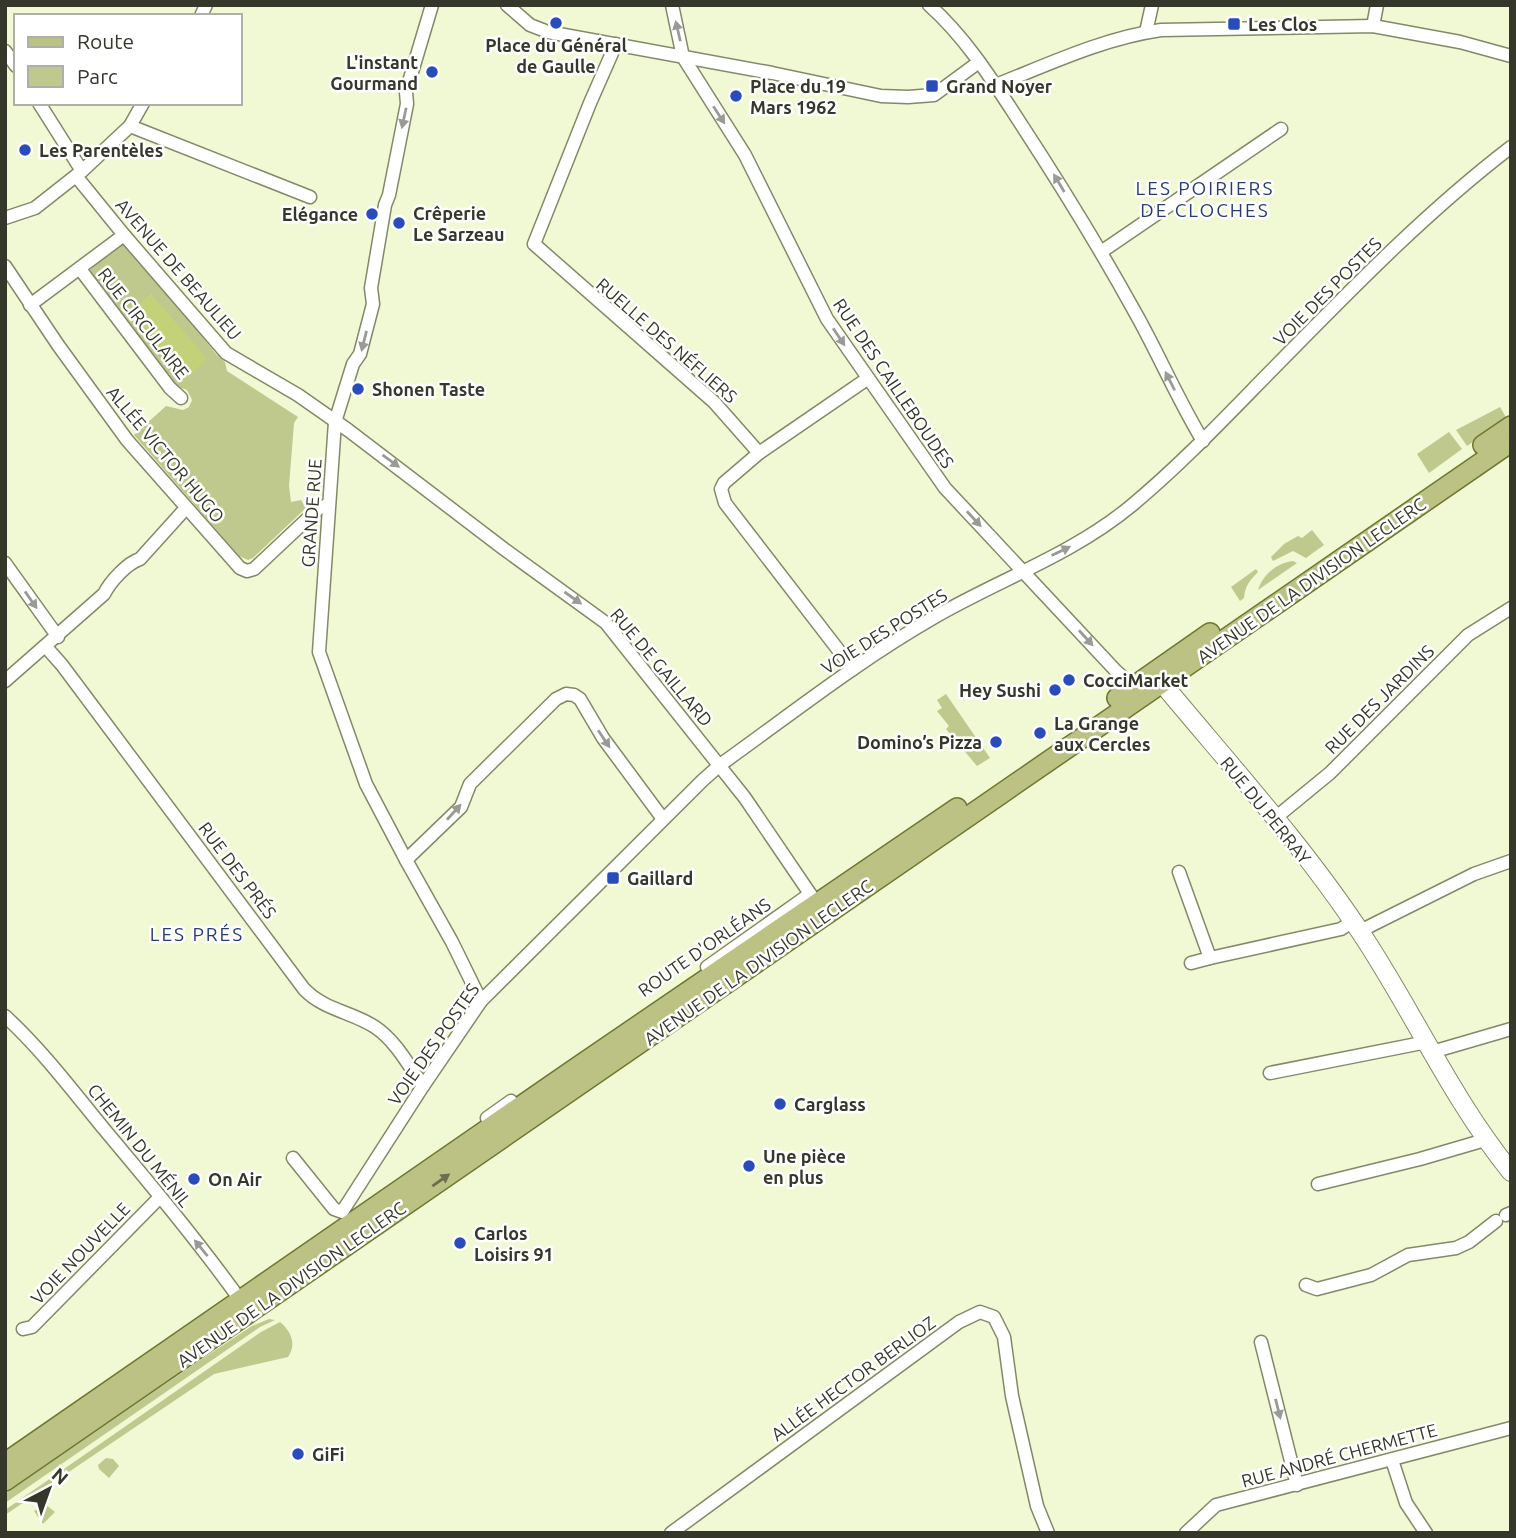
<svg xmlns="http://www.w3.org/2000/svg" width="1516" height="1538" font-family="Ubuntu,sans-serif">
  <rect width="100%" height="100%" fill="#f1f8d4"/>
  <g fill="#bfc98e" fill-rule="evenodd">
    <path d="M126,243L216,354L225,362L227,371L298,417L294,423L289,486L291,502L301,500L306,508L253,558L248,560L239,556L134,435L166,406L183,410L189,407L192,400L187,390L173,385L90,273L91,267L122,244ZM152,295L180,378L141,303Z"/>
    <path d="M1500,407L1507,419L1467,446L1456,430Z"/>
    <path d="M1449,432L1462,449L1429,473L1417,454Z"/>
    <path d="M1312,530L1324,545L1306,558L1293,551L1273,561L1271,557L1284,544L1298,536L1302,538Z"/>
    <path d="M1293,561L1297,563L1258,590C1263,574 1277,563 1293,561Z"/>
    <path d="M1256,569L1258,572C1250,580 1245,586 1244,598L1240,601L1231,587Z"/>
    <path d="M946,694L990,758L977,766L946,729L949,726L937,711L942,708L937,700Z"/>
    <path d="M269,1319L275,1320L260,1327L5,1503V1494L199,1361L252,1326Z"/>
    <path d="M280,1322C291,1331 297,1344 288,1357L214,1374L5,1515V1510L261,1332Z"/>
    <path d="M106,1458L113,1459L119,1466L109,1478L99,1469L98,1465Z"/>
    <path d="M45,1504L55,1512L43,1524L34,1511Z"/>
  </g>
  <path fill="#c3d178" d="M152,295L205,356L206,360L187,378L183,379L177,375L128,311Z"/>
  <g fill="none" stroke-linecap="round" stroke-linejoin="round">
    <g stroke="#838968" stroke-width="15">
      <g id="street">
        <path d="M432,5L406,92L407,104L389,195L385,205L371,288L373,304L360,354L353,364L335,422L319,652L366,784L406,860L452,942L481,1001"/>
        <path d="M507,5L530,25L548,32L772,73L881,96L908,97L934,95L979,62"/>
        <path d="M672,5L683,57L745,155L827,319L945,488L1116,671L1133,686"/>
        <path d="M929,5C965,37 991,78 1017,118C1059,182 1099,247 1136,314C1159,355 1178,400 1203,441"/>
        <path d="M201,16L206,5"/>
        <path d="M1373,26L1377,5"/>
        <path d="M1146,32L1152,5"/>
        <path d="M616,44L590,103L534,244L714,402L759,453L724,483L721,489L725,503L853,669"/>
        <path d="M5,51L16,66"/>
        <path d="M996,85C1049,64 1104,38 1161,30L1373,26L1460,42L1511,56"/>
        <path d="M39,103L82,171"/>
        <path d="M130,126L310,197"/>
        <path d="M76,176L124,235L226,353L298,395L348,430L504,549L606,623L745,798L817,904"/>
        <path d="M5,218L35,208L82,171L130,126L143,103"/>
        <path d="M1101,252L1281,129"/>
        <path d="M5,266L58,345L127,440L240,568L247,571L254,569L319,508L328,505"/>
        <path d="M80,269L170,388L181,398"/>
        <path d="M30,305L124,235"/>
        <path d="M759,453L867,379"/>
        <path d="M5,563L58,637"/>
        <path d="M46,647L62,665L304,989C324,1010 352,1012 375,1027C396,1041 409,1066 423,1086"/>
        <path d="M5,681L104,594C110,582 127,563 140,559L186,508"/>
        <path d="M1274,819L1330,773L1468,635L1511,608"/>
        <path d="M406,860L461,807L470,784L556,699L566,694L574,695L580,699L603,738L663,819"/>
        <path d="M1179,872L1210,958L1341,929L1353,921"/>
        <path d="M1360,931L1474,874L1511,861"/>
        <path d="M1191,963L1210,958"/>
        <path d="M707,967L810,894"/>
        <path d="M5,1016C42,1050 72,1090 104,1129C151,1185 198,1241 241,1301"/>
        <path d="M1432,1052L1511,1029"/>
        <path d="M1270,1073L1427,1042"/>
        <path d="M492,1126L487,1118L511,1101"/>
        <path d="M293,1158L334,1209L342,1212L423,1086L481,1001L703,780L720,765C790,715 858,661 933,618C998,580 1072,555 1131,506C1178,467 1221,422 1264,378C1343,298 1421,216 1511,147"/>
        <path d="M1318,1184L1420,1159L1485,1140"/>
        <path d="M1506,1215L1511,1213"/>
        <path d="M1306,1285L1317,1289L1371,1275L1408,1255L1456,1248L1469,1242L1496,1221"/>
        <path d="M23,1329L32,1327L160,1197"/>
        <path d="M1261,1342L1297,1485"/>
        <path d="M1392,1460L1406,1503L1426,1533"/>
        <path d="M671,1533L959,1322L980,1312L994,1317L1004,1337L1012,1396L1037,1506L1048,1533"/>
        <path d="M1186,1533L1216,1505L1511,1428"/>
      </g>
    </g>
    <g stroke="#838968" stroke-width="20">
      <path id="secondary" d="M1151,684L1162,683C1230,765 1302,844 1361,933C1413,1011 1451,1098 1511,1172"/>
    </g>
    <g stroke="#6e772e" stroke-width="22">
      <g id="primary">
        <path d="M1483,445L1511,426"/>
        <path d="M1117,698L1210,633"/>
        <path d="M5,1463L573,1070L957,808"/>
        <path d="M5,1481L1511,442"/>
      </g>
    </g>
    <use href="#street" stroke="#fff" stroke-width="12"/>
    <use href="#secondary" stroke="#fff" stroke-width="18"/>
    <use href="#primary" stroke="#bbc283" stroke-width="19"/>
  </g>
  <defs><path id="oneway-solid" d="M-6-.8H1V-3.2L6.5 0L1 3.2V.8H-6Z" transform="scale(1.75)"/></defs>
  <g fill="#9a9b94">
    <use href="#oneway-solid" transform="translate(678 31) rotate(-103)"/>
    <use href="#oneway-solid" transform="translate(719 115) rotate(57)"/>
    <use href="#oneway-solid" transform="translate(404 118) rotate(102)"/>
    <use href="#oneway-solid" transform="translate(1059 183) rotate(-121)"/>
    <use href="#oneway-solid" transform="translate(839 337) rotate(56)"/>
    <use href="#oneway-solid" transform="translate(364 341) rotate(104)"/>
    <use href="#oneway-solid" transform="translate(1170 381) rotate(-117)"/>
    <use href="#oneway-solid" transform="translate(391 461) rotate(36)"/>
    <use href="#oneway-solid" transform="translate(974 519) rotate(47)"/>
    <use href="#oneway-solid" transform="translate(1061 551) rotate(-26)"/>
    <use href="#oneway-solid" transform="translate(573 598) rotate(35)"/>
    <use href="#oneway-solid" transform="translate(31 600) rotate(55)"/>
    <use href="#oneway-solid" transform="translate(1086 638) rotate(48)"/>
    <use href="#oneway-solid" transform="translate(604 739) rotate(56)"/>
    <use href="#oneway-solid" transform="translate(454 812) rotate(-48)"/>
    <use href="#oneway-solid" transform="translate(201 1248) rotate(-129)"/>
    <use href="#oneway-solid" transform="translate(1278 1409) rotate(76)"/>
  </g>
  <use fill="#6a6f4d" href="#oneway-solid" transform="translate(441 1180) rotate(-35)"/>
  <g fill="#294cbb" stroke="#fff" stroke-width="2.5">
    <circle cx="556" cy="23" r="7"/>
    <rect x="1227" y="17" width="14" height="14" rx="3.5"/>
    <circle cx="432" cy="72" r="7"/>
    <rect x="925" y="79" width="14" height="14" rx="3.5"/>
    <circle cx="736" cy="96" r="7"/>
    <circle cx="25" cy="150" r="7"/>
    <circle cx="372" cy="214" r="7"/>
    <circle cx="399" cy="223" r="7"/>
    <circle cx="358" cy="389" r="7"/>
    <circle cx="1069" cy="680" r="7"/>
    <circle cx="1055" cy="690" r="7"/>
    <circle cx="1040" cy="733" r="7"/>
    <circle cx="996" cy="742" r="7"/>
    <rect x="606" y="871" width="14" height="14" rx="3.5"/>
    <circle cx="780" cy="1104" r="7"/>
    <circle cx="749" cy="1166" r="7"/>
    <circle cx="194" cy="1179" r="7"/>
    <circle cx="460" cy="1243" r="7"/>
    <circle cx="298" cy="1454" r="7"/>
  </g>
  <g text-anchor="middle" dominant-baseline="central" stroke-width="5" stroke-linejoin="round" paint-order="stroke">
    <g font-size="18" font-weight="bold" fill="#343729" stroke="#fff" text-anchor="start">
      <text x="1248" y="24">Les Clos</text>
      <text x="556" y="45" text-anchor="middle">Place du Général<tspan x="556" dy="21">de Gaulle</tspan></text>
      <text x="418" y="62" text-anchor="end">L'instant<tspan x="418" dy="21">Gourmand</tspan></text>
      <text x="750" y="86">Place du 19<tspan x="750" dy="21">Mars 1962</tspan></text>
      <text x="946" y="86">Grand Noyer</text>
      <text x="39" y="150">Les Parentèles</text>
      <text x="413" y="213">Crêperie<tspan x="413" dy="21">Le Sarzeau</tspan></text>
      <text x="358" y="214" text-anchor="end">Elégance</text>
      <text x="372" y="389">Shonen Taste</text>
      <text x="1083" y="680">CocciMarket</text>
      <text x="1041" y="690" text-anchor="end">Hey Sushi</text>
      <text x="1054" y="723">La Grange<tspan x="1054" dy="21">aux Cercles</tspan></text>
      <text x="982" y="742" text-anchor="end">Domino’s Pizza</text>
      <text x="627" y="878">Gaillard</text>
      <text x="794" y="1104">Carglass</text>
      <text x="763" y="1156">Une pièce<tspan x="763" dy="21">en plus</tspan></text>
      <text x="208" y="1179">On Air</text>
      <text x="474" y="1233">Carlos<tspan x="474" dy="21">Loisirs 91</tspan></text>
      <text x="312" y="1454">GiFi</text>
    </g>
    <g font-size="18" fill="#343729" stroke="#fff">
      <text transform="translate(179 269) rotate(49)">AVENUE DE BEAULIEU</text>
      <text transform="translate(1327 291) rotate(-45)">VOIE DES POSTES</text>
      <text transform="translate(144 323) rotate(52)">RUE CIRCULAIRE</text>
      <text transform="translate(667 340) rotate(41)">RUELLE DES NÉFLIERS</text>
      <text transform="translate(894 383) rotate(56)">RUE DES CAILLEBOUDES</text>
      <text transform="translate(166 454) rotate(50)">ALLÉE VICTOR HUGO</text>
      <text transform="translate(311 513) rotate(-86)">GRANDE RUE</text>
      <text transform="translate(1311 580) rotate(-35)">AVENUE DE LA DIVISION LECLERC</text>
      <text transform="translate(884 631) rotate(-32)">VOIE DES POSTES</text>
      <text transform="translate(662 667) rotate(50)">RUE DE GAILLARD</text>
      <text transform="translate(1379 699) rotate(-45)">RUE DES JARDINS</text>
      <text transform="translate(1266 810) rotate(51)">RUE DU PERRAY</text>
      <text transform="translate(238 870) rotate(53)">RUE DES PRÉS</text>
      <text transform="translate(704 947) rotate(-35)">ROUTE D'ORLÉANS</text>
      <text transform="translate(758 962) rotate(-35)">AVENUE DE LA DIVISION LECLERC</text>
      <text transform="translate(433 1044) rotate(-55)">VOIE DES POSTES</text>
      <text transform="translate(140 1145) rotate(51)">CHEMIN DU MÉNIL</text>
      <text transform="translate(80 1253) rotate(-46)">VOIE NOUVELLE</text>
      <text transform="translate(291 1284) rotate(-35)">AVENUE DE LA DIVISION LECLERC</text>
      <text transform="translate(853 1378) rotate(-36)">ALLÉE HECTOR BERLIOZ</text>
      <text transform="translate(1339 1455) rotate(-15)">RUE ANDRÉ CHERMETTE</text>
    </g>
    <g font-size="19" letter-spacing="2" fill="#273c74" stroke="#fff">
      <text x="1205" y="188">LES POIRIERS<tspan x="1205" dy="22">DE CLOCHES</tspan></text>
      <text x="197" y="934">LES PRÉS</text>
    </g>
  </g>
  <rect width="1516" height="1538" fill="none" stroke="#343729" stroke-width="14"/>
  <rect x="14" y="14" width="228" height="91" fill="#ffffff" stroke="#aeafa9" stroke-width="2"/>
  <rect x="28" y="37" width="35" height="10" fill="#bbc283" stroke="#aeafa9" stroke-width="2"/>
  <text x="77" y="49" font-size="21" fill="#343729">Route</text>
  <rect x="28" y="66" width="35" height="21" fill="#bfc98e" stroke="#aeafa9" stroke-width="2"/>
  <text x="77" y="84" font-size="21" fill="#343729">Parc</text>
  <g transform="translate(49 1489) rotate(41)" stroke="#ffffff" stroke-width="5" paint-order="stroke">
  <path d="M0-5L12 26L0 18L-12 26Z" fill="#343729"/>
  <text y="-10" font-size="19" font-weight="bold" text-anchor="middle" fill="#343729">N</text>
  </g>
</svg>
